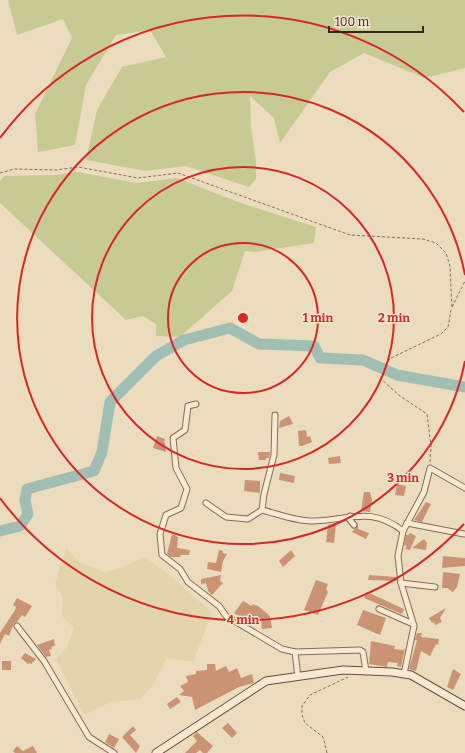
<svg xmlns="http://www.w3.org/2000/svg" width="465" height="753" font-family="Bitter,serif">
  <rect width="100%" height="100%" fill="#ecdcbe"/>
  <path fill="#e2d5ac" d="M66,548L78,561L104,572L120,568L145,557L171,576L212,613L193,662L167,658L153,685L141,699L111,702L84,715L56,659L67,647L74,628L62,616L63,597L55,584Z"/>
  <g fill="#c7ca93">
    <path d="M8,0H465V68L425,78L364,53L330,72L280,143L274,118L250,96L251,126L256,162V179L249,187L186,166L146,171L86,160L97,110L122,67L166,57L150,30L116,35L86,85L75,145L38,152L35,114L72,38L63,19L17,35Z"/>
    <path d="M77,172L137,183L177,178L238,202L316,227L314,243L255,252L245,251L232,291L180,337L156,336V324L143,316L126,320L0,203V181L4,176L55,175Z"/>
  </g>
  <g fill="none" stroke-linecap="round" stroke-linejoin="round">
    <path stroke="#a1beb4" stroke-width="11" d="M0,531L20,526L28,514L25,500L27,489L94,471L102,452L110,402L156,356L184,340L230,328L259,344L314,346L320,358L363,360L397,375L465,387"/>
  </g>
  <g fill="#ca9374">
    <path d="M289,416L293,424L279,428L280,421Z"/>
    <path d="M306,430L307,437L310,436L312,442L302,446H299L298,431Z"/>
    <path d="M157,436L165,439L164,442L165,443L166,452L153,448Z"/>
    <path d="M258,452H270L269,458H266V460H259Z"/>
    <path d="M340,456L341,463L329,464L328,458Z"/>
    <path d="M280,473L295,476L294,483L279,480Z"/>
    <path d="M245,480L260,481V493L244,491Z"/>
    <path d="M397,484L406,486L404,496L395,495Z"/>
    <path d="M364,492H370L372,500L370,512L361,511Z"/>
    <path d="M426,502L431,504L422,522L414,520Z"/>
    <path d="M336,523L334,543L326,542L328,525Z"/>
    <path d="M358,525V529L369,533L366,539L352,532Z"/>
    <path d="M410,533L416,536L410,550L405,549L407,546L404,545L406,535H408Z"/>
    <path d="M172,534L178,537L177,548L190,550L189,555H181L180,557H171L167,554Z"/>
    <path d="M424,539L427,543L426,550L412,548Z"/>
    <path d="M219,550L223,551V553L227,554L223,561L221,572L207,569L208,562L216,563Z"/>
    <path d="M291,550L295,556L283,567L279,561Z"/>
    <path d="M443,556L465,558V566L442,568Z"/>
    <path d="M443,572L460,574L457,587L453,592L447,588H442Z"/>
    <path d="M221,575L220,581L223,583L212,595L208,591L206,583L201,584V579Z"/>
    <path d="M369,575L396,577L397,581L368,580Z"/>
    <path d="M316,580L328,584L326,589L328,592L318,615L304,610Z"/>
    <path d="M367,592L404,609L402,614L364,598Z"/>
    <path d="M17,598L32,606L25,617L22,615L17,622L14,623L9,636L5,634L0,644V633L15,610L16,607L13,605Z"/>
    <path d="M243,601L252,606V604L258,606L270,616L272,628L262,629L261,619L252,616L250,621L240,617L234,613Z"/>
    <path d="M446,608L440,618L442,622L435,625L434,622L432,623L429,618Z"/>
    <path d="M363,610L386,618L380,635L357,625Z"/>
    <path d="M417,633H422L421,637L439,639L438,645L436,644L430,656L421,651L416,671L409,669L417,640H415Z"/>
    <path d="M54,639L55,646L51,647L52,649L49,650L51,656L46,657L37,645Z"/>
    <path d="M371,641L395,646L394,649L403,650L405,648L401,667L397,666L398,663L388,662L387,667L369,664Z"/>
    <path d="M25,653L36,659L31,664L29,663L28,664L21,658Z"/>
    <rect x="2" y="661" width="9" height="9"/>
    <path d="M207,664H215L216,671L226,666L229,672L237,668L241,678L252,674L254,683L239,687L195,710L192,697L179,695L184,691L180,686L188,682L186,676L196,674V671L207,670Z"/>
    <path d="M453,669L461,674L453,690L447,687Z"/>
    <path d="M177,697L181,702L170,709L167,704Z"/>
    <path d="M228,723L237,733L232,738L222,728Z"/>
    <path d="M133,726L136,730L130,735L140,746L136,753L122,737Z"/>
    <path d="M197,732L213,746L207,753H203L200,750L196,753H185L197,741L193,736Z"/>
    <path d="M109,734L119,739L114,748L105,742Z"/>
    <path d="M17,746L23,751L33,746L37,753H15L13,751Z"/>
  </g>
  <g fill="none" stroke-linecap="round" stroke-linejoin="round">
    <g stroke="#846c57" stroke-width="7">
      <g id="street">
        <path d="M196,404L188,406L185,430L173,438L176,468L187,489L181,508L166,515L160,534L162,555L180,569L188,582L219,606L226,616L282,649L295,652L298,677"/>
        <path d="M275,415L274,455L264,494L262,510C278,514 295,521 311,521C347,521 370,505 403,531"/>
        <path d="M206,503L226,517L248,519L262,510"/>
        <path d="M350,516V520L354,525"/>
        <path d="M407,523L464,534"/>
        <path d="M401,583L435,587"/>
        <path d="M379,609L413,624"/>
        <path d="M17,626L44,661L89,737L114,753"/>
        <path d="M295,652L360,650L363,652L366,671"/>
        <path d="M404,674L414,626L401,583L398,556L403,531L424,492L430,468L465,488"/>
      </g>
    </g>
    <g stroke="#654d3b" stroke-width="9">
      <path id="secondary" d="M156,753L266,681L343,670L392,672L411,675L465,706"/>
    </g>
    <g stroke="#846c57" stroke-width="1" stroke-dasharray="3 2" stroke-linecap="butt">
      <path d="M0,173L14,169L56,170L78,167L138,178L178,173L350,235L423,239L436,243L446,253L450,266L452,309"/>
      <path d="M452,307L465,281"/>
      <path d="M430,462L431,446L427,414L400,396L381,379L387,362L391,358L441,334L448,327L451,310"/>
      <path d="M327,753L323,737L305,723L302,715V706L310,695L348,677"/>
    </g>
    <use href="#street" stroke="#f8ead1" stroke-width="5"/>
    <use href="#secondary" stroke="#f8ead1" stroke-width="7"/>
  </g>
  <g fill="none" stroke="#d62828" stroke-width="2">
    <circle cx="243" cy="318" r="75"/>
    <circle cx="243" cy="318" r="151"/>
    <path d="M465 361A226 226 0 1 1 465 275"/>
    <path d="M464 524A302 302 0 0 1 0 498M0 138A302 302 0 0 1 464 112"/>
  </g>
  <circle cx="243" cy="318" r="6" fill="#d62828" stroke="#f4e6cd" stroke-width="2"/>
  <g font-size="12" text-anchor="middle" font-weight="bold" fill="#d62828" stroke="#f4e6cd" stroke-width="3" stroke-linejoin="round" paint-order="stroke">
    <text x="318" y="322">1 min</text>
    <text x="394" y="322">2 min</text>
    <text x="403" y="482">3 min</text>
    <text x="243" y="624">4 min</text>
  </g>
  <path d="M329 26v6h94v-6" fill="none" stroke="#34261c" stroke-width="2"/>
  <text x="335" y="26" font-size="12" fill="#34261c" stroke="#f4e6cd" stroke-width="3" paint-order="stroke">100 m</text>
</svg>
